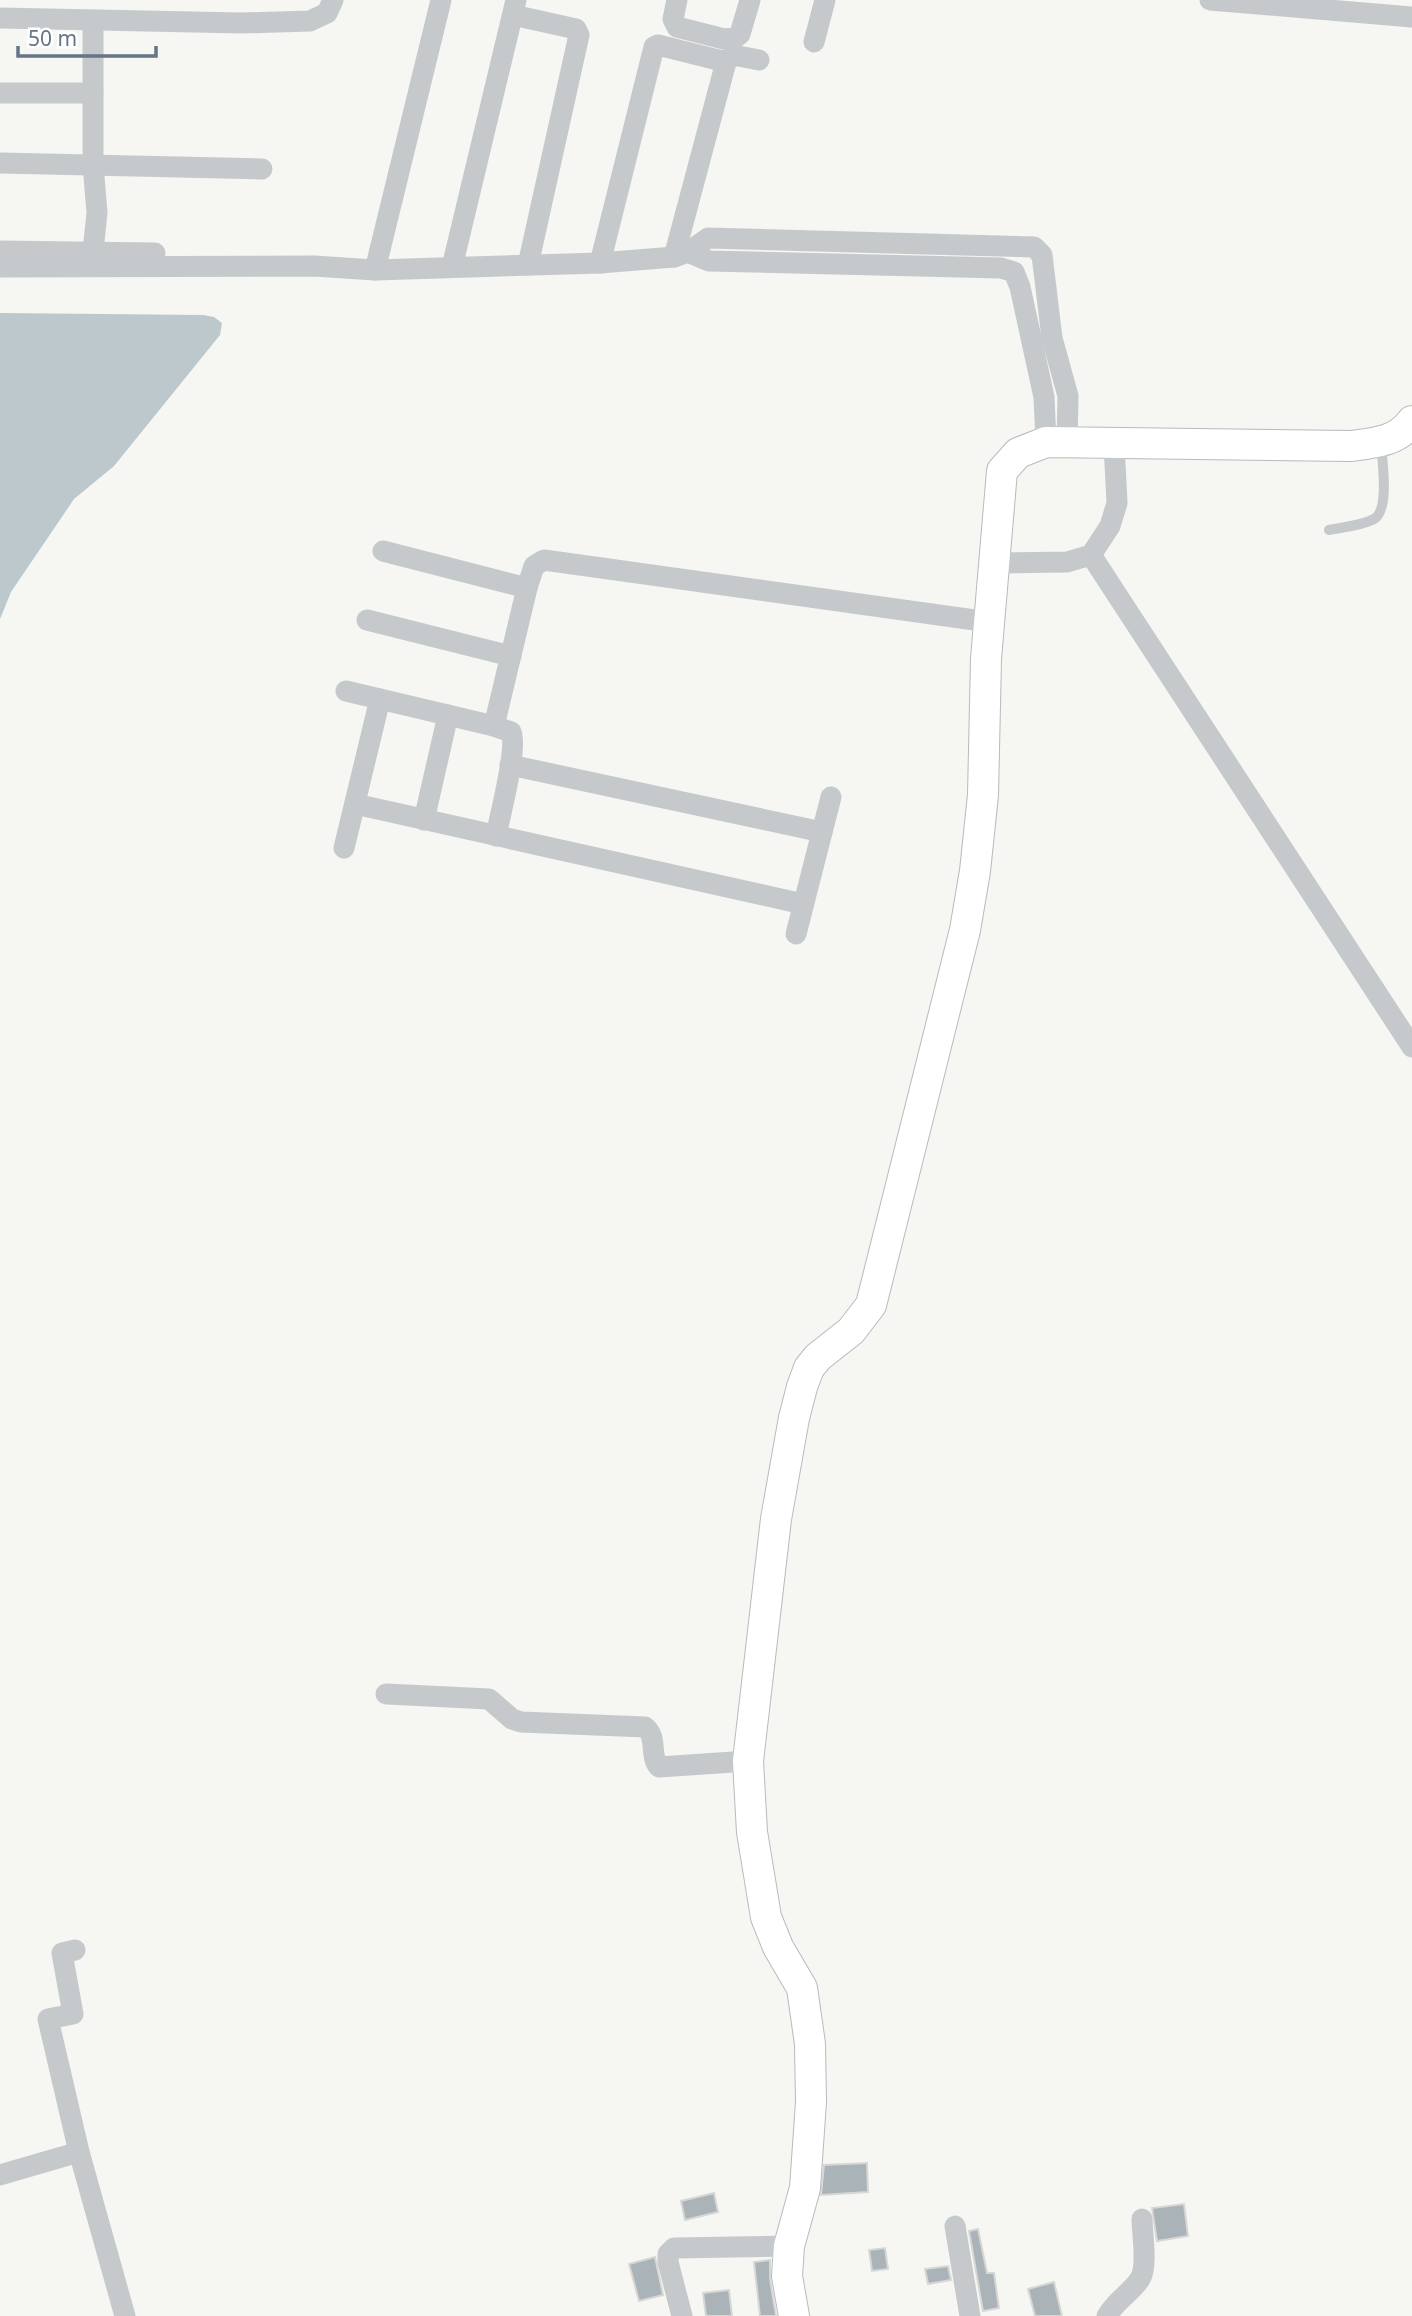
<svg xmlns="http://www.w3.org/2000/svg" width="1412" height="2316" font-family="'Noto Sans',sans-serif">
  <rect width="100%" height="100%" fill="#f6f6f2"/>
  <path fill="#bdc8cc" d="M0,313L203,315L214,317L222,323L220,335L114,466L74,499L11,592L0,619Z"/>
  <g fill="#aab3b8" stroke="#d7d7d5" stroke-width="2">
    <path d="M867,2163L868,2192L821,2195L824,2165Z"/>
    <path d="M714,2193L718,2212L685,2220L681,2201Z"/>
    <path d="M1184,2204L1188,2236L1157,2241L1152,2208Z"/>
    <path d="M978,2229L987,2273H994L999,2308L983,2311L969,2231Z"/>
    <path d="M885,2248L888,2269L872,2271L869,2250Z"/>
    <path d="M655,2257L663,2295L639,2301L629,2264Z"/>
    <path d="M770,2260V2279L776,2316H760L754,2262Z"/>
    <path d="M948,2266L951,2280L928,2284L925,2269Z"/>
    <path d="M1054,2282L1062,2316H1035L1028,2289Z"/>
    <path d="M729,2290L732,2316H706L703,2293Z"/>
  </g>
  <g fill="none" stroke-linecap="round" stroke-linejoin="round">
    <g stroke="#b5bbbf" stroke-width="32">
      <path id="secondary" d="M794,2316L787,2276L789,2246L805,2188L811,2102L810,2044L802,1988L778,1947L766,1917L752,1832L748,1761L776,1519L794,1418L802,1387L809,1368L818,1357L851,1331L871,1305L965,930L975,871L983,795L986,659L1002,471L1018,453L1046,442L1350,446C1374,443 1397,442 1412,421"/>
    </g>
    <path stroke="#c6c9cc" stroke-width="10" d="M1329,530C1343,527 1361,526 1374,519C1390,510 1382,460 1381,443"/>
    <g stroke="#c6c9cc" stroke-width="21">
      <path d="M677,0L673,19L677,27L724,39L735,38L740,34L750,0"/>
      <path d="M1210,0L1412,17"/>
      <path d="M513,15L576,29L579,35L528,265"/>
      <path d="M0,18L242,23L310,21L327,13L333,0"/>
      <path d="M93,20V164L97,213L93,251"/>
      <path d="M814,42L825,0"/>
      <path d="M0,93H93"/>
      <path d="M0,163L262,169"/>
      <path d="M0,251L155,253"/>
      <path d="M688,252L709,261L1001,268L1014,272L1020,287L1044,397L1046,442"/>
      <path d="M674,257L726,62L733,55L759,60"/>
      <path d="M600,263L654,47L658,45L726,62"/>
      <path d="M0,267L314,266L375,270L600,263L674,257L688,252L708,238L1034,247L1042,255L1052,338L1068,396L1067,443"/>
      <path d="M452,267L516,0"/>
      <path d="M375,270L441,0"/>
      <path d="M383,551L527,588"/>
      <path d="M1091,555L1412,1047"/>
      <path d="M994,563L1067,562L1091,555L1110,526L1117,503L1114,444"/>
      <path d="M367,620L511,656"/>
      <path d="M346,691L494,726L511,732C518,748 500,815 496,836"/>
      <path d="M494,726L527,588L534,566L544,560L989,622"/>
      <path d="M510,765L822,832"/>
      <path d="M355,804L803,904"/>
      <path d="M424,820L448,715"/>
      <path d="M344,848L380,699"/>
      <path d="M796,934L831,797"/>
      <path d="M386,1694L489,1699L512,1719L521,1722L645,1727C658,1737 649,1756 659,1767L748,1761"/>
      <path d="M75,1950L62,1953L73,2014L48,2019L79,2152L125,2316"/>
      <path d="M0,2175L79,2152"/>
      <path d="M955,2226L970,2316"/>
      <path d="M682,2316L668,2262V2254L674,2248L789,2246"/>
      <path d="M1107,2316C1117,2299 1131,2293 1140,2279C1148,2267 1142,2233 1142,2219"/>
    </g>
    <use href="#secondary" stroke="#fff" stroke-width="30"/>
  </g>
  <path d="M18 46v10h138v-10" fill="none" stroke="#647685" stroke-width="3.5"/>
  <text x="28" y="46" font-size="21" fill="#647685" stroke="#ffffff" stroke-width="5" paint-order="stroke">50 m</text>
</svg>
